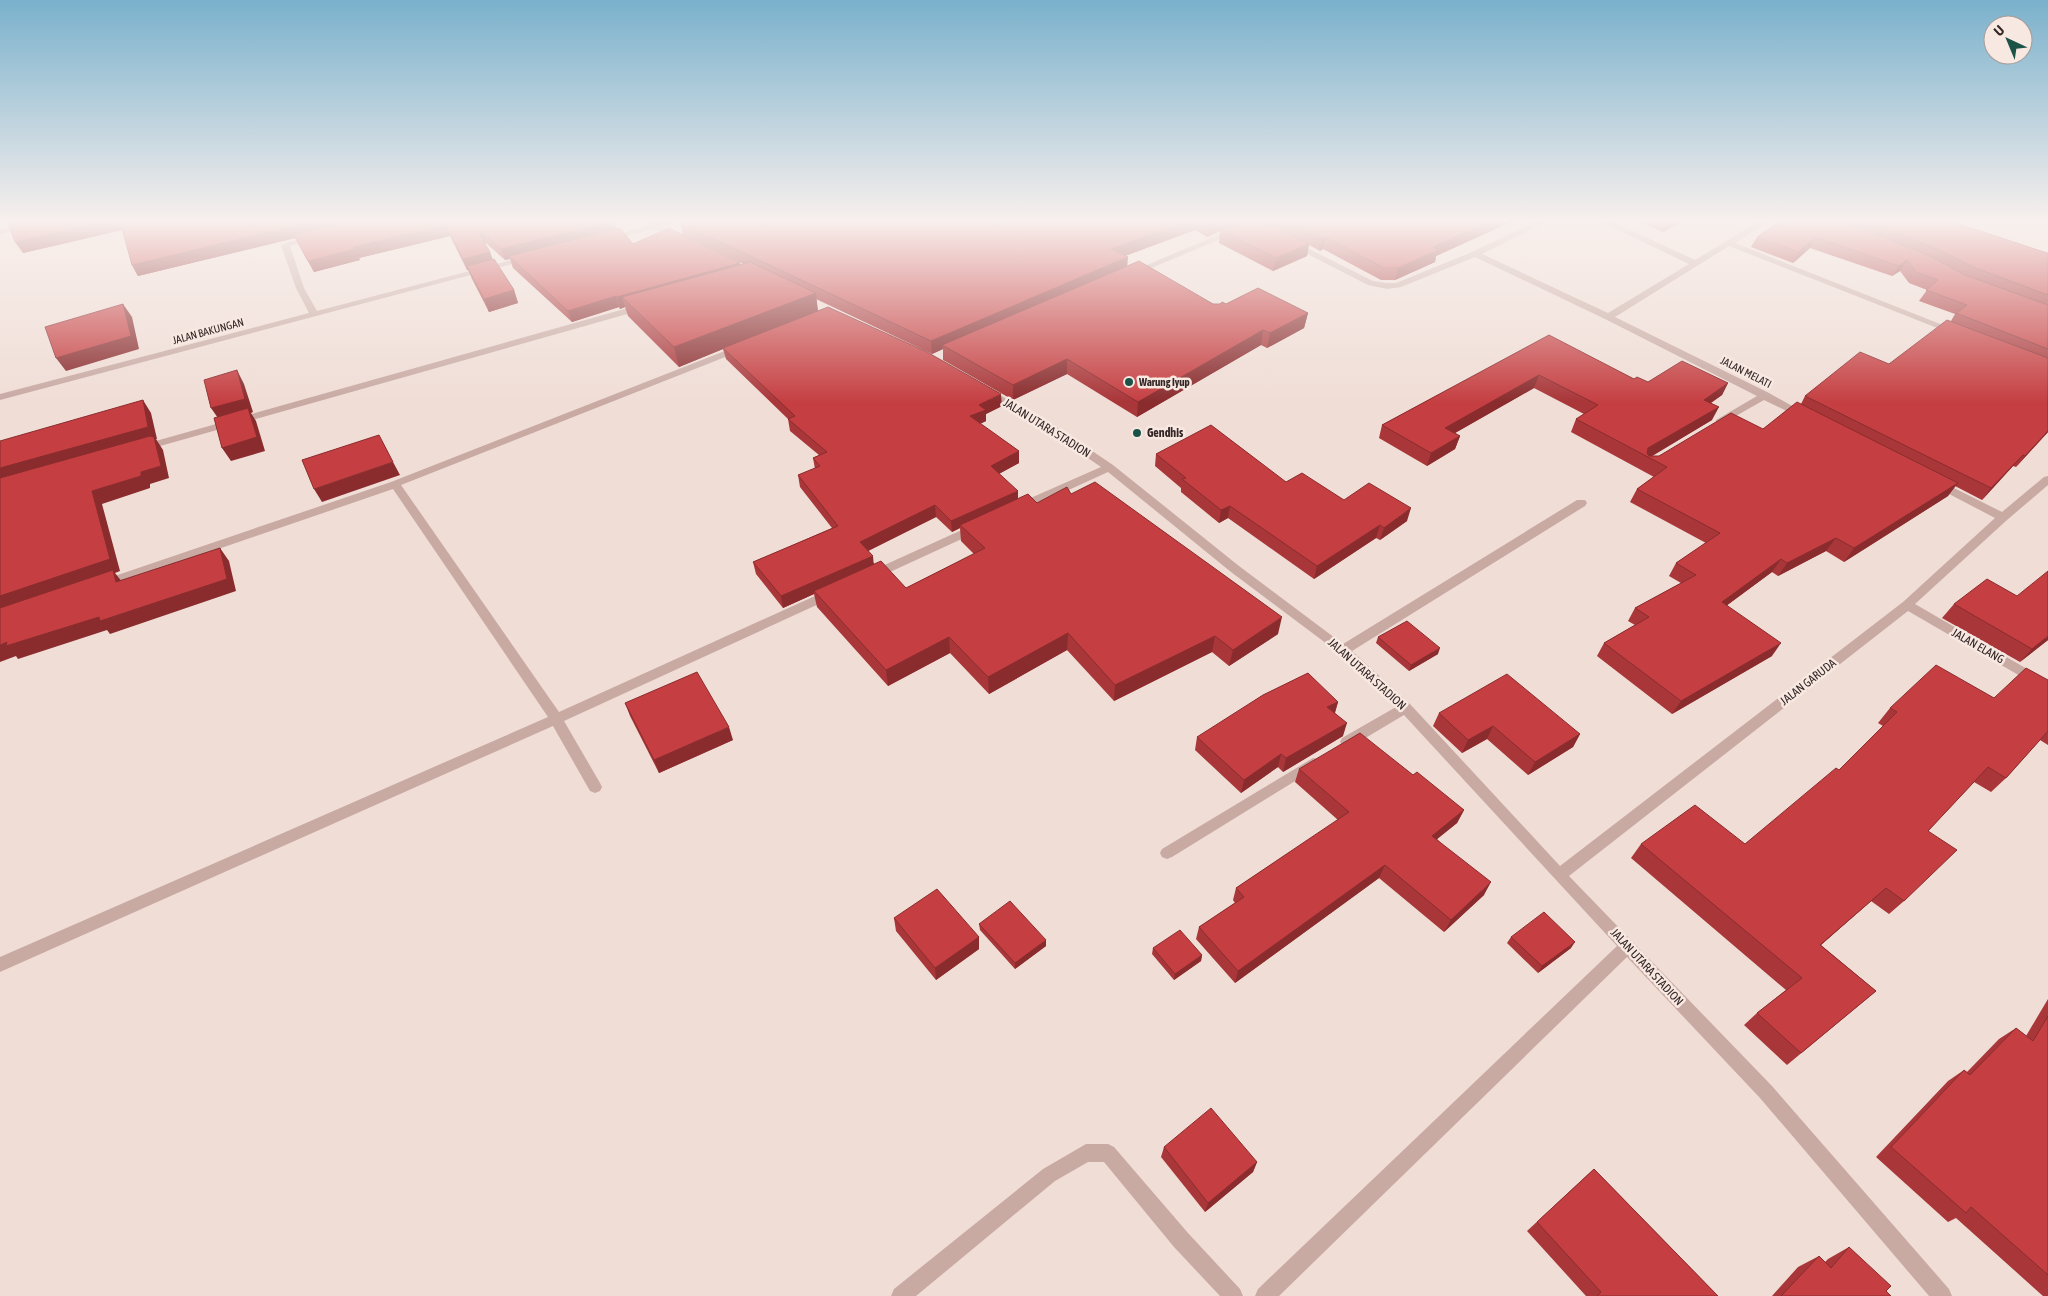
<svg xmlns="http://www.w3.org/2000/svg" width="2048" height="1296" font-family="'Asap Condensed',sans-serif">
  <rect width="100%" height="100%" fill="#f0ddd6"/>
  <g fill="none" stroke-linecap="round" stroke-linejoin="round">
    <g fill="#c8aaa3" fill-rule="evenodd">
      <path d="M45,220H62L0,234V230Z"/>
      <path d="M644,220H653L656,223L668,220H683L662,227L682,238L675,240L654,229L609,240L605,238L649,225Z"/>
      <path d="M1539,220H1550L1482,254L1608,313L1689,264L1597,220H1608L1695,260L1761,220H1771L1735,243L1958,331L1956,333H1950L1729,246L1615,317L1769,393L1810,416L1805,419L1801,418L1764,400L1720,425L1716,424V420L1757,396L1605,319L1475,257L1401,287L1387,289L1368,285L1290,245L1297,243L1373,281L1387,283H1396L1472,252Z"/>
      <path d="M1230,230L1237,232L1137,274L1130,272Z"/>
      <path d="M311,235L318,237L290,246L304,288L317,311L527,256L531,259L0,400V394L309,313L296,288L281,245Z"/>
      <path d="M642,304L645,305V309L146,450L142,451L137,448L138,446Z"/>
      <path d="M740,345L743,346V350L401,485L559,712L826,591H834L836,594L834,597L564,721L600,783L602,787L600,791L595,793L590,791L553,726L0,972V957L548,717L393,489L108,587H100L98,584L100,581L391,482Z"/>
      <path d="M987,388L1052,424L1113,465L1239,566L1343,644L1577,500H1585L1587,503L1585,506L1352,651L1410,704L1560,866L1903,602L1995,518L1932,485L1931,483L1932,481H1940L2002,512L2044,477L2048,476V485L2007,520L1915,604L2048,681V692L1908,611L1569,876L1772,1086L1949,1289L1952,1296H1929L1760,1098L1627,957L1279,1296H1255L1258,1289L1617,946L1404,715L1352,746L1347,747L1342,746L1340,742L1342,738L1396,707L1339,653L1231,572L1108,472L1025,510H1017L1015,507L1017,504L1101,467L1044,428L984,393L982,391Z"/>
      <path d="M975,524L979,525L981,528L979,531L877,578H869L867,575L869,572Z"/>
      <path d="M1313,758L1318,759L1320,763L1318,767L1172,857L1167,859L1162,857L1160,853L1162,849Z"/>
      <path d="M1086,1144H1108L1114,1147L1188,1233L1240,1289L1243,1296H1220L1174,1247L1104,1162H1088L1055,1181L916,1296H891L894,1289L1043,1169Z"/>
    </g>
  </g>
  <g fill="#a93639" fill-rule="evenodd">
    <path d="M9,220H614L616,229L633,244L740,263V264H743L683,235L680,223L994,225L1006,220H1242L1241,222L1245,220H1515L1436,256L1435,262L1395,280H1381L1323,249L1320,251L1309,245L1307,256L1273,271L1219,243L1220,231L1207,237L1195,230L1125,256L1127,266L1213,304H1226L1308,313L1304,328L1267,348L1261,345L1137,417L1067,374L1013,400L943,360V349L932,354L816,299L818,311L1002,406L986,414V421L980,424L1019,463L999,474L1018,499L1037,503L1071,494L1278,634L1229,666L1212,652L1114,701L1067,650L989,694L950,653L888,686L817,607L814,594L783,608L756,574L753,562L832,528L800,487L798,475L815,469L813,458L819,455L790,431L788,419L726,359L723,349L679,367L628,316L625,307L620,309L619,307L572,322L513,268L510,259L505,260L486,243L484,244L490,252L492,259L514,290L518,303L489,312L472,279L468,270H467L450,236L359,258L360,260L314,272L295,238L138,276L132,265L122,230L23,253ZM936,517L952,532L960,528L961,541L974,554L906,588L874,564L868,551Z"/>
    <path d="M1634,220H1685L1663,232Z"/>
    <path d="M1782,220H1947L2047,253H2048V432L2016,467L2013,466L1982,500L1955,486L1948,496L1844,562L1826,551L1778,576L1772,572L1727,605L1772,656L1672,714L1597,656L1604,643L1635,625L1628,621L1635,608L1681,583L1669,576L1676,563L1706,543L1630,502L1637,489L1654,477L1571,432L1576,419L1584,414L1534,388L1455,433L1460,436L1455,449L1427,466L1379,438L1382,425L1549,335L1634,379L1648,382L1728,383L1722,395L1711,403L1712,420L1651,456H1659L1763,429L1801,404L1805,396L1889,364L1951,321L1955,314L1919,301L1927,290L1909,283L1900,271L1892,276L1810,248L1793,263L1751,247L1757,237Z"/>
    <path d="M1156,454L1286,482L1407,521L1380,540L1376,538L1314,579L1228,518L1219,523L1181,492V488L1155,466Z"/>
    <path d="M1954,604L2048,640L2020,662L1942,618Z"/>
    <path d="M1378,637L1438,654L1409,671L1376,643Z"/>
    <path d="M2048,680V745L2040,740L2006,778L1991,792L1974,782L1928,831L1904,901L1889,914L1871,901L1821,945L1876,991L1787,1065L1744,1025L1757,1013L1786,990L1631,858L1641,844H1745L1839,770L1883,726L1878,723L1890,708L1994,698Z"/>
    <path d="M1338,702L1335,713L1343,736L1283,772L1278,767L1241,793L1195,750L1197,737Z"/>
    <path d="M625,703L733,740L659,773L630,716Z"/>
    <path d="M1439,713L1580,734L1573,747L1528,775L1487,739L1462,753L1433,726Z"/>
    <path d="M1299,769L1413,775L1464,810L1457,823L1437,839L1484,895L1444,932L1379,878L1235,983L1196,939L1199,927L1235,903L1233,900L1236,888L1338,820L1295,782Z"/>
    <path d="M894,918L979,937V949L936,980L896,931Z"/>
    <path d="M979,924L1046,946L1015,969L980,930Z"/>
    <path d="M1511,937L1571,948L1538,973L1507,943Z"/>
    <path d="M1153,948L1202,955L1201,961L1174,980L1152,954Z"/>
    <path d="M2048,999V1296H2043L1956,1218L1948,1222L1876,1157L1948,1081L1964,1070L1967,1072L1999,1039L2016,1028L2026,1036Z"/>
    <path d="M1164,1147L1257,1162L1253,1172L1205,1212L1161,1157Z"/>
    <path d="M1594,1169L1718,1296H1586L1527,1231Z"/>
    <path d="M1849,1247L1886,1291L1891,1296H1772L1798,1267L1819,1256L1825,1262L1828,1259Z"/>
  </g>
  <g fill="#8a2c2e">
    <path d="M108,220H121L126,229L23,253L15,242Z"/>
    <path d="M320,220H366L296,239L290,228Z"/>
    <path d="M1190,220H1196L1195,230L1111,261V249Z"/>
    <path d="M1219,220H1242L1241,223L1220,230V231L1207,237L1209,224Z"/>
    <path d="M1492,220H1515L1436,256L1435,262L1395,280L1398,268L1433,247Z"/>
    <path d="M1670,220H1685L1663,232L1668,221Z"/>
    <path d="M614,221L617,231L509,256L510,259L505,260L501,249Z"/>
    <path d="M446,225L450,236L359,258L360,260L314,272L308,261L354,247Z"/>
    <path d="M290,227L295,238L138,276L132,265Z"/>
    <path d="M482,232L486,243L483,245L479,234Z"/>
    <path d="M1325,237L1323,249L1320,251L1322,238Z"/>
    <path d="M1815,237L1810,248L1793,263L1799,252Z"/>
    <path d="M1309,244L1307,256L1273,271L1276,258Z"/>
    <path d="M490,252L494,263L467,266L468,270H467L463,259Z"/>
    <path d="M1128,257L1127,270L942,345L943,349L932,354L931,341Z"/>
    <path d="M1907,260L1900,271L1892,276L1899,266Z"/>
    <path d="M740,263L742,275L622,297L625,307L620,309L617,297Z"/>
    <path d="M514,290L518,303L489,312L484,299Z"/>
    <path d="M816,293L818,312L723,348V349L679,367L674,347Z"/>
    <path d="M616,296L619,307L572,322L568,311Z"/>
    <path d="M123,304L132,317L139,349L66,371L56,358Z"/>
    <path d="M1308,313L1304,328L1267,348L1270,333Z"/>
    <path d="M1263,330L1261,345L1137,417L1138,402Z"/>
    <path d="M1067,359V374L1013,400V385Z"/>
    <path d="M237,370L244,384L253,412L251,413L256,421L265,451L231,461L222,448L220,421L211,408Z"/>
    <path d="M1539,375L1534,388L1441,441L1445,428Z"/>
    <path d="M1728,383L1722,395L1697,412L1704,400Z"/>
    <path d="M1001,394L1002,406L986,414V421L971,428L970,416L979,405Z"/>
    <path d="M143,400L151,413L157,439H156L163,450L169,478L150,484V488L102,504L120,571L115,573L123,583L0,612V468Z"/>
    <path d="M1719,407L1712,420L1649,458L1645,456L1648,448Z"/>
    <path d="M2048,431V432L2016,467L2025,456Z"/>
    <path d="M1460,436L1455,449L1427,466L1431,453Z"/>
    <path d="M1019,451V463L991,478V466Z"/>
    <path d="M2023,455L2013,466L1982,500L1991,488Z"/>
    <path d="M393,462L400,475L322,502L314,489Z"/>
    <path d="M1958,483L1948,496L1844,562L1854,548Z"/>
    <path d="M1018,491V502L960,525V528L952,532L951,521Z"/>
    <path d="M935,505L936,517L862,554L860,542Z"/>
    <path d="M1230,506L1228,518L1219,523L1221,510Z"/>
    <path d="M1411,508L1407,521L1380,540L1384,528Z"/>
    <path d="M1380,525L1376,538L1314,579L1317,566Z"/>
    <path d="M1836,538L1826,551L1778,576L1787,563Z"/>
    <path d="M220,548L229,561L236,591L110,634L107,630L18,659L16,656L0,662V645Z"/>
    <path d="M873,556L874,567L814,591V594L783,608L781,596Z"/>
    <path d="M1781,559L1772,572L1714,615L1722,602Z"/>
    <path d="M1282,617L1278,634L1229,666L1233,650Z"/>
    <path d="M1068,633L1067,650L989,694L988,677Z"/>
    <path d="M1215,636L1212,652L1114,701L1115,685Z"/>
    <path d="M2048,636V640L2020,662L2032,649Z"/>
    <path d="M949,637L950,653L888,686L886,670Z"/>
    <path d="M1781,643L1772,656L1672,714L1681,701Z"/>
    <path d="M1440,648L1438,654L1409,671L1411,665Z"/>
    <path d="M1338,702L1334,715L1327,707Z"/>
    <path d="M1347,723L1343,736L1283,772L1286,758Z"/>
    <path d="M1493,726L1487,739L1462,753L1468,740Z"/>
    <path d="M729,727L733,740L659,773L654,760Z"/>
    <path d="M1580,734L1573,747L1528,775L1535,762Z"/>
    <path d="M1281,754L1278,767L1241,793L1244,780Z"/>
    <path d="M1464,810L1457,823L1426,848L1432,836Z"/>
    <path d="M1385,865L1379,878L1235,983L1238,971Z"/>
    <path d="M1491,882L1484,895L1444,932L1451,920Z"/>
    <path d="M1886,888L1871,901L1806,958L1820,945Z"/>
    <path d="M979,937V949L936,980L935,968Z"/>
    <path d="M1046,940V946L1015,969V963Z"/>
    <path d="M1575,942L1571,948L1538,973L1542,966Z"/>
    <path d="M1202,955L1201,961L1174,980L1175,974Z"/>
    <path d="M1257,1162L1253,1172L1205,1212L1208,1203Z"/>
  </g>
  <g fill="#c53f42" stroke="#8a2c2e">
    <path d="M13,220H108L15,242L8,222Z"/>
    <path d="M120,220H320L290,228V227L132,265Z"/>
    <path d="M349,220H614V221L501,249L482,232L479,234L490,252L463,259L446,225L354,247L355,249L308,261L294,235Z"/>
    <path d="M687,220H987L994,225L1006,220H1190L1111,249L1128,257L931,341L680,223Z"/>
    <path d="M1201,220H1219L1209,224Z"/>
    <path d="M1245,220H1261L1309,244L1276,258L1220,230Z"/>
    <path d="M1284,220H1492L1433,247L1438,250L1398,268H1384L1325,237L1322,238Z"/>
    <path d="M1782,220H1840L1930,256L1965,275L2048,305V349L1956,313L1967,305L1926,290L1938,280L1916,272L1907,260L1899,266L1815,237L1799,252L1757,237Z"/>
    <path d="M1866,220H1947L2047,253H2048V295L1973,267L1937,249Z"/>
    <path d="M620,228L633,244L669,228L740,263L617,297L616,296L568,311L509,256Z"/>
    <path d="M494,259L514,290L484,299L467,266Z"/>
    <path d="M1139,261L1213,304H1220L1222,302L1226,304L1258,288L1308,313L1270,333L1263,330L1138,402L1067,359L1013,385L942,345Z"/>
    <path d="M750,262L816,293L674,347L622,297Z"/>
    <path d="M123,304L131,336L56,358L45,327Z"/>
    <path d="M828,307L927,352L1001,394L979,405L986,410L970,416L1019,451L991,466L1018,491L951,521L935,505L860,542L873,556L781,596L753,562L838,526L798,475L820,466L813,458L827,452L788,419L795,416L723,348Z"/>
    <path d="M1947,320L2048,358V431L2025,456L2023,455L1991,488L1805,396L1860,352L1889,364Z"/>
    <path d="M1549,335L1634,379L1637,377L1648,382L1682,361L1728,383L1704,400L1719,407L1648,448L1647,453L1649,456H1659L1731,413L1763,429L1797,402L1958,483L1854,548L1836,538L1787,563L1781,559L1722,602L1781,643L1681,701L1604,643L1649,617L1635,608L1696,575L1676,563L1720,533L1637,489L1667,467L1576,419L1598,405L1539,375L1445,428L1460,436L1431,453L1382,425Z"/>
    <path d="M237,370L245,399L211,408L204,380Z"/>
    <path d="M143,400L148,427L0,468V441Z"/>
    <path d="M248,408L257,437L222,448L214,418Z"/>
    <path d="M1211,425L1286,482L1302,473L1344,500L1369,483L1411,508L1384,528L1380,525L1317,566L1230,506L1221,510L1182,479L1186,478L1156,454Z"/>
    <path d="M379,435L393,462L314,489L302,460Z"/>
    <path d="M150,436L154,437L161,466L141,472V476L92,491L110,559L0,596V478Z"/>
    <path d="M1095,482L1282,617L1233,650L1215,636L1115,685L1068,633L988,677L949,637L886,670L814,591L881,561L906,588L985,548L960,525L1028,494L1037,503L1067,487L1071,494Z"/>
    <path d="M220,548L227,579L100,621L99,617L6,646L7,642L0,645V608L113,570L116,582Z"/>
    <path d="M2048,571V636L2032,649L1954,604L1987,579L2017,596Z"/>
    <path d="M1407,621L1440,648L1411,665L1378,637Z"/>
    <path d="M1936,665L1994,698L2026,668L2048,680V731L2006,778L1988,767L1928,831L1957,850L1904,901L1886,888L1820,945L1876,991L1801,1053L1757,1013L1802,978L1641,844L1695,805L1745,844L1836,768L1839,770L1897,712L1890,708Z"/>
    <path d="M697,672L729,727L654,760L625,703Z"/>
    <path d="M1308,673L1338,702L1327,707L1347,723L1286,758L1281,754L1244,780L1197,737L1263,695Z"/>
    <path d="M1507,674L1580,734L1535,762L1493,726L1468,740L1439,713Z"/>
    <path d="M1360,733L1413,775L1417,772L1464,810L1432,836L1491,882L1451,920L1385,865L1238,971L1199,927L1244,897L1236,888L1349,812L1299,769Z"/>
    <path d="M937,889L979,937L935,968L894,918Z"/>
    <path d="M1010,901L1046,940L1015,963L979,924Z"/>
    <path d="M1544,912L1575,942L1542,966L1511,937Z"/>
    <path d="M1180,930L1202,955L1175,974L1153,948Z"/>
    <path d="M2048,1016V1275L1971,1207L1966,1213L1891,1147L1964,1070L1970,1075L2016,1028L2033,1041Z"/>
    <path d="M1211,1108L1257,1162L1208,1203L1164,1147Z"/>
    <path d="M1594,1169L1718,1296H1597L1601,1292L1537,1222Z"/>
    <path d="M1849,1247L1891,1286L1886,1291L1891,1296H1781L1819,1256L1831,1268Z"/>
  </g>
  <linearGradient id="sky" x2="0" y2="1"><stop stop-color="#7ab1cc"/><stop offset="0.55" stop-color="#f8f0ed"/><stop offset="1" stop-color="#f8f0ed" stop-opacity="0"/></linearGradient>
  <rect width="2048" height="402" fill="url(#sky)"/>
  <g fill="#1b5348" stroke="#f8e8e2" stroke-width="2">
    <circle cx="1129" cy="382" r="5"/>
    <circle cx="1137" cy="433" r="5"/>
  </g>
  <g text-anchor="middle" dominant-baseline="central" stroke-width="5" stroke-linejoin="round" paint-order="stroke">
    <g font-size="11" fill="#332625" stroke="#f8e8e2">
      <text transform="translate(208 331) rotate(-15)">JALAN BAKUNGAN</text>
      <text transform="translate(1746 372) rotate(27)">JALAN MELATI</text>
    </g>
    <g font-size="11" font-weight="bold" fill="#332625" stroke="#f8e8e2" text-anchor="start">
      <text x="1139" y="382">Warung Iyup</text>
    </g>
    <g font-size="12" fill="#332625" stroke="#f8e8e2">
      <text transform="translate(1047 428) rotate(32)">JALAN UTARA STADION</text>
      <text transform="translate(1978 646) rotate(30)">JALAN ELANG</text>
      <text transform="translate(1367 674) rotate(42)">JALAN UTARA STADION</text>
      <text transform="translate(1808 682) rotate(-38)">JALAN GARUDA</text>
      <text transform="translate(1647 967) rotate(47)">JALAN UTARA STADION</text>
    </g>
    <g font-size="12" font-weight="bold" fill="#332625" stroke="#f8e8e2" text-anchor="start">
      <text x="1147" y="433">Gendhis</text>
    </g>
  </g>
  <g transform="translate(2008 40) rotate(316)"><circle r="24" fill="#f8e8e2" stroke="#a99a96"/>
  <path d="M0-4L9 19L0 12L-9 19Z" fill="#1b5348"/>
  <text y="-8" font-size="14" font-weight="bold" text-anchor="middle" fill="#332625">U</text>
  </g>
</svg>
